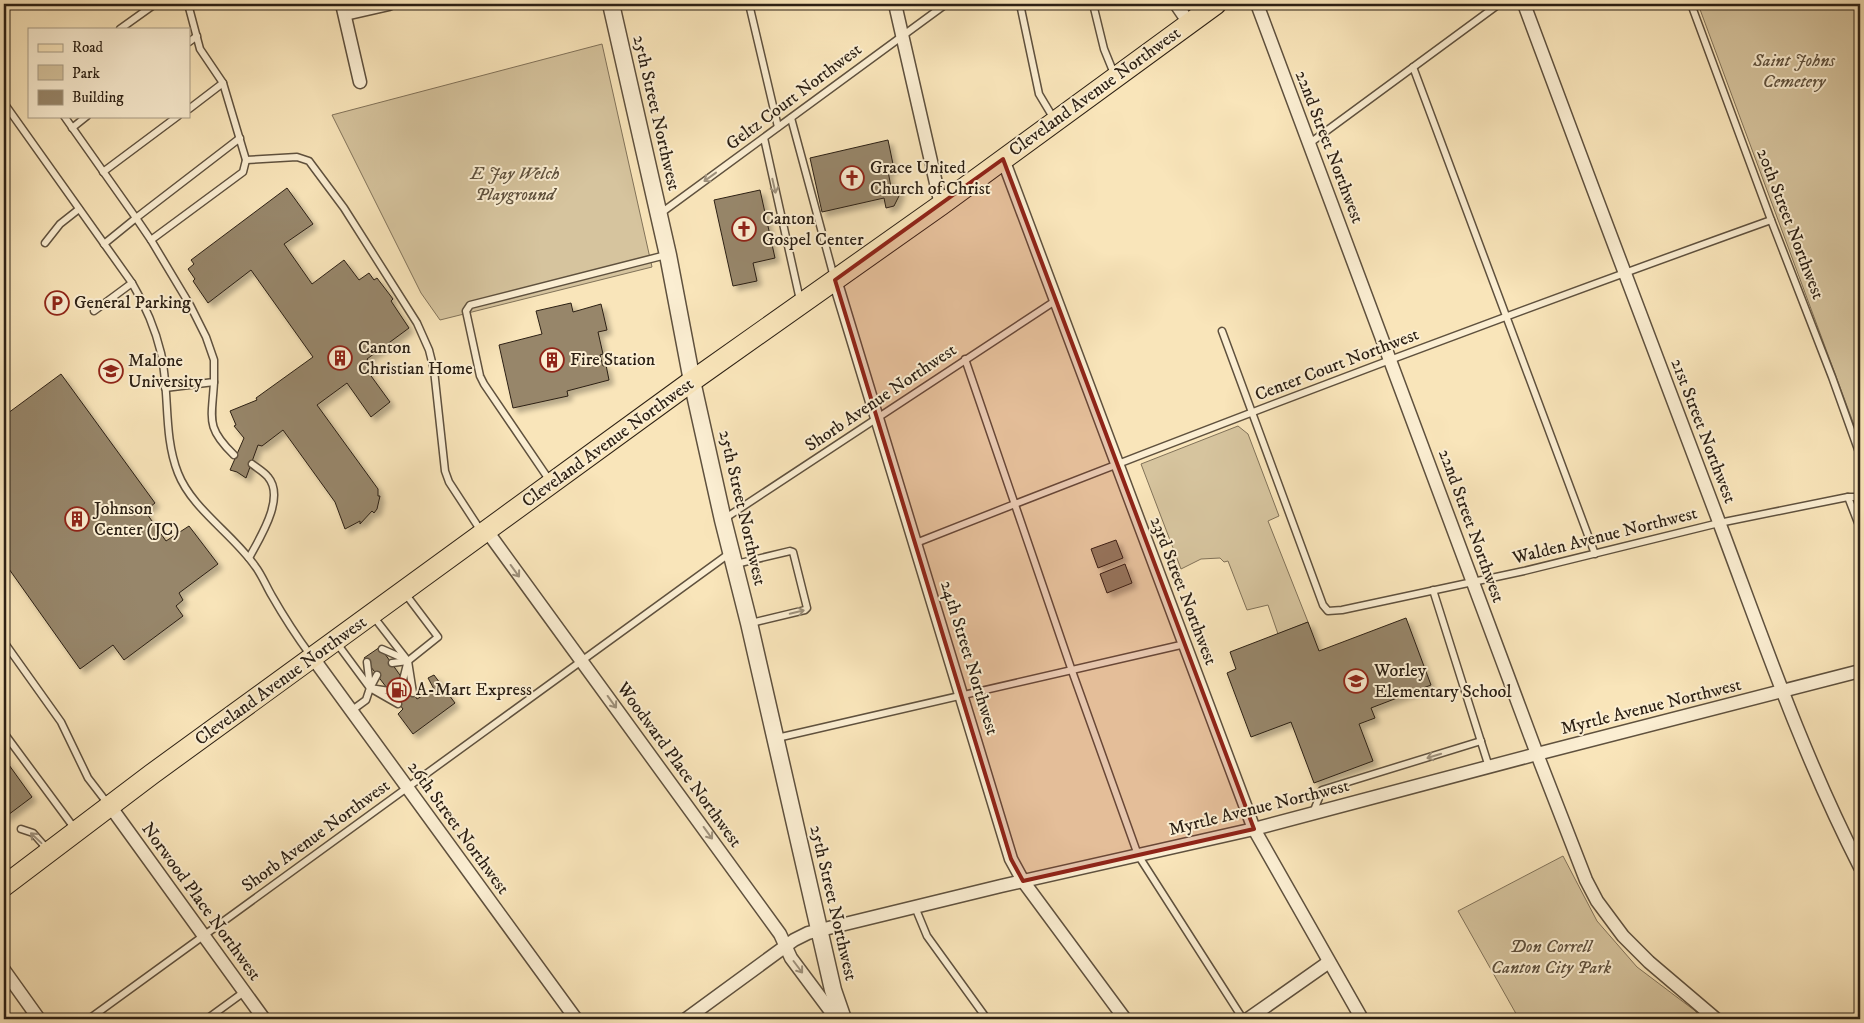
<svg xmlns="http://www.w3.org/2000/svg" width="1864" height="1023" font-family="'IM FELL DW Pica',serif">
  <defs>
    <filter id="shadow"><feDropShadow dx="4.5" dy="4.5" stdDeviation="2.5" flood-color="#0004"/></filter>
  </defs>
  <rect width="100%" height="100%" fill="#f9e5ba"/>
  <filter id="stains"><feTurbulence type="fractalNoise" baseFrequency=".004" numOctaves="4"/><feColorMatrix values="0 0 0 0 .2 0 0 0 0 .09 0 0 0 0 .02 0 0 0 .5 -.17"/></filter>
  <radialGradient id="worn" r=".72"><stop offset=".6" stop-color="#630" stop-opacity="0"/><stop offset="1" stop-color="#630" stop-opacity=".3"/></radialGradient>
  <g fill="#d6c49e" stroke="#817259">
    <path d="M1698,4H1860V441Z"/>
    <path d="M602,44L652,267L440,320L421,293L332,115Z"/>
    <path d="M1238,426L1248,434L1279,516L1268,521L1308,622L1278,634L1268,605L1247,610L1228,561L1224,562L1220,558L1201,559L1181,569L1141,464Z"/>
    <path d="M1563,856L1597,921L1637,967L1694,1010L1703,1019H1519L1458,911Z"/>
  </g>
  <g fill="#97866a" stroke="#2c2014" filter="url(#shadow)">
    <path d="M888,140L894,169L888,171L891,187L898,186L900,194L894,206L886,208L884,198L822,212L810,158Z"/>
    <path d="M287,188L313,224L284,244L312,284L344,260L359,280L369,273L374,280L377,278L393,299L391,301L409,328L367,359L371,365L366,369L390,402L371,417L347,383L317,405L378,489V496H380L377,509L374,513L372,511L360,524V521L345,529L335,502L283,430L262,446L258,445L246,478L237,472L230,470L244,438L234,426L236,425L230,411L257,400L256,398L313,357L251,270L208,303L193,281L195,279L188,269L194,264L191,260Z"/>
    <path d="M760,190L775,258L753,263L757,281L733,286L714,200Z"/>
    <path d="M571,303L573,312L601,304L607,330L598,332L603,354L600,355L603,366L606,365L609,380L567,391L568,396L513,408L499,345L542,334L536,311Z"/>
    <path d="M61,374L155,503L145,511L166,541L189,526L218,564L179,593L183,600L176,606L183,616L124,660L113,645L80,669L4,562V416Z"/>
    <path d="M1116,540L1123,558L1098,568L1091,549Z"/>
    <path d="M1125,564L1132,583L1107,593L1100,574Z"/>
    <path d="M1406,618L1431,685L1371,708L1375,718L1359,724L1373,761L1314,783L1291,722L1251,737L1227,673L1236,669L1230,652L1308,622L1319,651Z"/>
    <path d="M380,647L417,699L434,689L428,678L434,675L455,703L413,734L398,714L403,709L364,658Z"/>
    <path d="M4,758L32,797L4,818Z"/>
  </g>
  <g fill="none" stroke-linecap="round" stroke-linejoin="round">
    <g stroke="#5f513e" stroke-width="9">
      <g id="service">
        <path d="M749,4L778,127"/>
        <path d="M1020,4L1039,94L1054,119"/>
        <path d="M1093,4L1104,49L1115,76"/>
        <path d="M1691,4L1771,220L1832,377L1860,455"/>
        <path d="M120,29L155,4"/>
        <path d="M189,42L197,36"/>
        <path d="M1413,67L1595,554"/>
        <path d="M4,103L132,283C145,305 155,328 161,353C170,393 163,435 178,473C192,509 233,534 255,566C262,575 266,586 272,596C284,617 297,637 311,656"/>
        <path d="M189,109L223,83"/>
        <path d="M64,116L136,218L104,244"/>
        <path d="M791,118L834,277"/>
        <path d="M72,128L87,116"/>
        <path d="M764,138L800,300"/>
        <path d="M1310,143L1499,4"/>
        <path d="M246,160L297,157L309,161L344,208L417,323L429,350L434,370L445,471L449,482L481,531"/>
        <path d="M103,172L178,116"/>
        <path d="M661,213L946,4"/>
        <path d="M151,240L243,172L246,160L223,83L200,49L188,4"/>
        <path d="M45,243L60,224L79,209"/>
        <path d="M94,311L132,283"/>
        <path d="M1222,331L1323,605L1328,611L1342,610L1524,571L1719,523L1848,497H1860"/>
        <path d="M965,359L1072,671L1138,855L1243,1019"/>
        <path d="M214,382C212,419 205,427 234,455"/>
        <path d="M165,388L214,382V360L206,337L190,305L151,240L136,218L240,138"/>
        <path d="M550,481L484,384L480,376L466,311L470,305L666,255"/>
        <path d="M1848,497L1860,528"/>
        <path d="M724,519L1055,301"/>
        <path d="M916,543C1199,431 1484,323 1771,220"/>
        <path d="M249,558C259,539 286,498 268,477C264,472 257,468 252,464"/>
        <path d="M736,564L790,551L793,552L807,608L805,610L751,623"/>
        <path d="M1433,590L1489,767"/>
        <path d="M373,616L408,661L413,693"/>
        <path d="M4,642L61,722L88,778L108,804"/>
        <path d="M336,642L370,688L389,691"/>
        <path d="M382,649L407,660"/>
        <path d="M367,662L370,687"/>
        <path d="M392,663L408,661L438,637L404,592"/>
        <path d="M403,680L407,664"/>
        <path d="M370,688L377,675"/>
        <path d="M351,711L366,700L370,688L398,704"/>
        <path d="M4,733L75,829"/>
        <path d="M777,738L1185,644"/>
        <path d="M1313,813L1322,790L1481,741"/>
        <path d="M21,829L33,833L48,850"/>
        <path d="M915,907L927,936L987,1019"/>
        <path d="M89,1019L730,553"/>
        <path d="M207,1019L244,992"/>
      </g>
    </g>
    <g stroke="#5f513e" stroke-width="15">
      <g id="minor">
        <path d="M342,4L360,82"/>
        <path d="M895,4L941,205"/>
        <path d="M1176,4L1189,23"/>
        <path d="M1257,4L1537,754L1586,880L1597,901L1623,936L1649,962L1716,1019"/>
        <path d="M1524,4C1588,177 1654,350 1719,522C1763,639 1803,756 1860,867"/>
        <path d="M345,14L389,4"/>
        <path d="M1003,159L1254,829L1362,1019"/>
        <path d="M835,280L1011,859L1023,881L1125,1019"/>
        <path d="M487,531L780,934L791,958L829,1009L840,1019"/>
        <path d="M313,658L576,1019"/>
        <path d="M110,806L264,1019"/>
        <path d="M4,970L39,1019"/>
        <path d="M686,1019L794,940L808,933L1001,886L1254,829L1537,754L1860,671"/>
        <path d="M1248,1019L1329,962"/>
      </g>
    </g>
    <g stroke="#5f513e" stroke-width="19">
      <path id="tertiary" d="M611,4L668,255L692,381L723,520L749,623L833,990L843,1019"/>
    </g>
    <g stroke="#2c2014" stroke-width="22">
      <path id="primary" d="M4,886L152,774L692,381L941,205L1216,4"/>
    </g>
    <use href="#service" stroke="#fbeed2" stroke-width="6"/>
    <use href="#minor" stroke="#fbeed2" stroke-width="12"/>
    <use href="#tertiary" stroke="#fbeed2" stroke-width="16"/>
    <use href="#primary" stroke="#f9e5ba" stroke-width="20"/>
  </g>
  <defs><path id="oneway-shaft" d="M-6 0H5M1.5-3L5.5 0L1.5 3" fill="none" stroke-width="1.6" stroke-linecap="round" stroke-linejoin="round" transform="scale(1.25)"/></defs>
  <g stroke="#9e917c">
    <use href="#oneway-shaft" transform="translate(710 177) rotate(144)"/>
    <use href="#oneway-shaft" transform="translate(774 186) rotate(77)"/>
    <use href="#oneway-shaft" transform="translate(515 571) rotate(54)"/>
    <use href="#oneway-shaft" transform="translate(797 612) rotate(-14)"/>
    <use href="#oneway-shaft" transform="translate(612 702) rotate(54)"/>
    <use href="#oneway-shaft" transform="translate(1434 756) rotate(163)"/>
    <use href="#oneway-shaft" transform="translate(708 833) rotate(54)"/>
    <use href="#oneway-shaft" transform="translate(36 838) rotate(-137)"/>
    <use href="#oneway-shaft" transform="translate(798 967) rotate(53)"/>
  </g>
  <path fill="#8f2418" fill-opacity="0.2" stroke="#8f2418" stroke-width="4" stroke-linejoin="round" d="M1003,159L1254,829L1023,881L1011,859L835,280Z"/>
  <defs>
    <g id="church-ring" transform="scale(1.25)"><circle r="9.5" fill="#fbeed2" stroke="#8f2418" stroke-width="1.5"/><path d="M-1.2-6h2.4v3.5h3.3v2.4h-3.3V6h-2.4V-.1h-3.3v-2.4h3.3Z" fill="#8f2418"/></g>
    <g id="parking-ring" transform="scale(1.25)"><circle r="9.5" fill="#fbeed2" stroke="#8f2418" stroke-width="1.5"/><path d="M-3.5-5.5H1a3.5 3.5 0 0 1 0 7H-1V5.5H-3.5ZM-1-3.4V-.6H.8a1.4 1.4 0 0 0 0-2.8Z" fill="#8f2418"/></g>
    <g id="building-ring" transform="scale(1.25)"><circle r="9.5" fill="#fbeed2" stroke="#8f2418" stroke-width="1.5"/><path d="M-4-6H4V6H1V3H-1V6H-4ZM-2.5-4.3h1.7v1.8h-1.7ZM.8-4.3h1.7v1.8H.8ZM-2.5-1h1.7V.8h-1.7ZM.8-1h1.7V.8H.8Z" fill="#8f2418"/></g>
    <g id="university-ring" transform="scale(1.25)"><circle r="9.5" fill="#fbeed2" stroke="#8f2418" stroke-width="1.5"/><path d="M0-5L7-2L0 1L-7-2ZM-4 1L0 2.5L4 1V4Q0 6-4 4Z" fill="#8f2418"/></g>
    <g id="school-ring" transform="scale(1.25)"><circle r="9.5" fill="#fbeed2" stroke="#8f2418" stroke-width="1.5"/><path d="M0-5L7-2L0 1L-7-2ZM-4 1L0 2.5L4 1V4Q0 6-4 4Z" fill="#8f2418"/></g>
    <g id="fuel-ring" transform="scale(1.25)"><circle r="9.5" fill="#fbeed2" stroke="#8f2418" stroke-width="1.5"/><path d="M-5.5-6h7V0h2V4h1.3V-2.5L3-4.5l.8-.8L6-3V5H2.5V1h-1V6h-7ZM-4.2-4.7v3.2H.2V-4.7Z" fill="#8f2418"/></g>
  </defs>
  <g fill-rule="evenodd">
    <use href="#church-ring" x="852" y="178"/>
    <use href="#church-ring" x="744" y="229"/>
    <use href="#parking-ring" x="57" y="303"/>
    <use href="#building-ring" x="340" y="358"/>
    <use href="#building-ring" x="552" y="360"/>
    <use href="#university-ring" x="111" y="371"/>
    <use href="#building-ring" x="77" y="519"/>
    <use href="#school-ring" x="1356" y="681"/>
    <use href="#fuel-ring" x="399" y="690"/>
  </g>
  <g text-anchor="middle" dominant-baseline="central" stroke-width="4" stroke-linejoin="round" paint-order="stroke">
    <g font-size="18" font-style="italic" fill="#5f513d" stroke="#fbeed2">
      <text x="1794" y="61">Saint Johns<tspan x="1794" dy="21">Cemetery</tspan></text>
      <text x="515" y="174">E Jay Welch<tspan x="515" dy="21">Playground</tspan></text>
      <text x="1551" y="947">Don Correll<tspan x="1551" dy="21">Canton City Park</tspan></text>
    </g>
    <g font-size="18" fill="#2c2014" stroke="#fbeed2">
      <text transform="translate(1095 92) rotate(-36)">Cleveland Avenue Northwest</text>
      <text transform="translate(794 97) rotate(-37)">Geltz Court Northwest</text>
      <text transform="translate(656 113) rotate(77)">25th Street Northwest</text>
      <text transform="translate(1329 147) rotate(69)">22nd Street Northwest</text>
      <text transform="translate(1790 224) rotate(69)">20th Street Northwest</text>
      <text transform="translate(1337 365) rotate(-21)">Center Court Northwest</text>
      <text transform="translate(881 398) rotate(-34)">Shorb Avenue Northwest</text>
      <text transform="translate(1703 431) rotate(69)">21st Street Northwest</text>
      <text transform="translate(608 443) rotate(-36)">Cleveland Avenue Northwest</text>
      <text transform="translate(742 508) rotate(77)">25th Street Northwest</text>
      <text transform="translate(1471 526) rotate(70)">22nd Street Northwest</text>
      <text transform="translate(1605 536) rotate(-14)">Walden Avenue Northwest</text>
      <text transform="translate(1183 591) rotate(69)">23rd Street Northwest</text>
      <text transform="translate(969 658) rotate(73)">24th Street Northwest</text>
      <text transform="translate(281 681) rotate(-36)">Cleveland Avenue Northwest</text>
      <text transform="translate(1651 707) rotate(-14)">Myrtle Avenue Northwest</text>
      <text transform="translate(679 765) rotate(54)">Woodward Place Northwest</text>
      <text transform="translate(1259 808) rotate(-14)">Myrtle Avenue Northwest</text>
      <text transform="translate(458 828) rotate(54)">26th Street Northwest</text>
      <text transform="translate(316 836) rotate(-36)">Shorb Avenue Northwest</text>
      <text transform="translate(201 902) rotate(54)">Norwood Place Northwest</text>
      <text transform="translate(833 903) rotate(77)">25th Street Northwest</text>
    </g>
    <g font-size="18" fill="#2c2014" stroke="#fbeed2" text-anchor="start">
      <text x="870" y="168">Grace United<tspan x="870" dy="21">Church of Christ</tspan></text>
      <text x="762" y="219">Canton<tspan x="762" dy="21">Gospel Center</tspan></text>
      <text x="74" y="303">General Parking</text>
      <text x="358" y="348">Canton<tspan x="358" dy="21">Christian Home</tspan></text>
      <text x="570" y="360">Fire Station</text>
      <text x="128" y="361">Malone<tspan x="128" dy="21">University</tspan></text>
      <text x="94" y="509">Johnson<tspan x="94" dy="21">Center (JC)</tspan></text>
      <text x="1374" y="671">Worley<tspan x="1374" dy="21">Elementary School</tspan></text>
      <text x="416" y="690">A-Mart Express</text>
    </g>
  </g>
  <rect width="1864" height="1023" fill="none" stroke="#f9e5ba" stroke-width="20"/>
  <rect x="5" y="5" width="1854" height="1013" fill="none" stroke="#2c2014" stroke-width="2.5"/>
  <rect x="10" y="10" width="1844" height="1003" fill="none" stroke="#2c2014"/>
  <rect x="28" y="28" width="162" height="90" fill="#fbeed2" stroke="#a89c86"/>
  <rect x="38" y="44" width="25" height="8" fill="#f9e5ba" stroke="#a89c86"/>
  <text x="72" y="52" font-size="15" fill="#2c2014">Road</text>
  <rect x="38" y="65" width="25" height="15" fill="#d6c49e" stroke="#a89c86"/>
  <text x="72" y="78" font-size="15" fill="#2c2014">Park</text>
  <rect x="38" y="90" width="25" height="15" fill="#97866a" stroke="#a89c86"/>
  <text x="72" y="102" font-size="15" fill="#2c2014">Building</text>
  <rect width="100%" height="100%" filter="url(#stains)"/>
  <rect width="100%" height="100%" fill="url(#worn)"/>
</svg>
